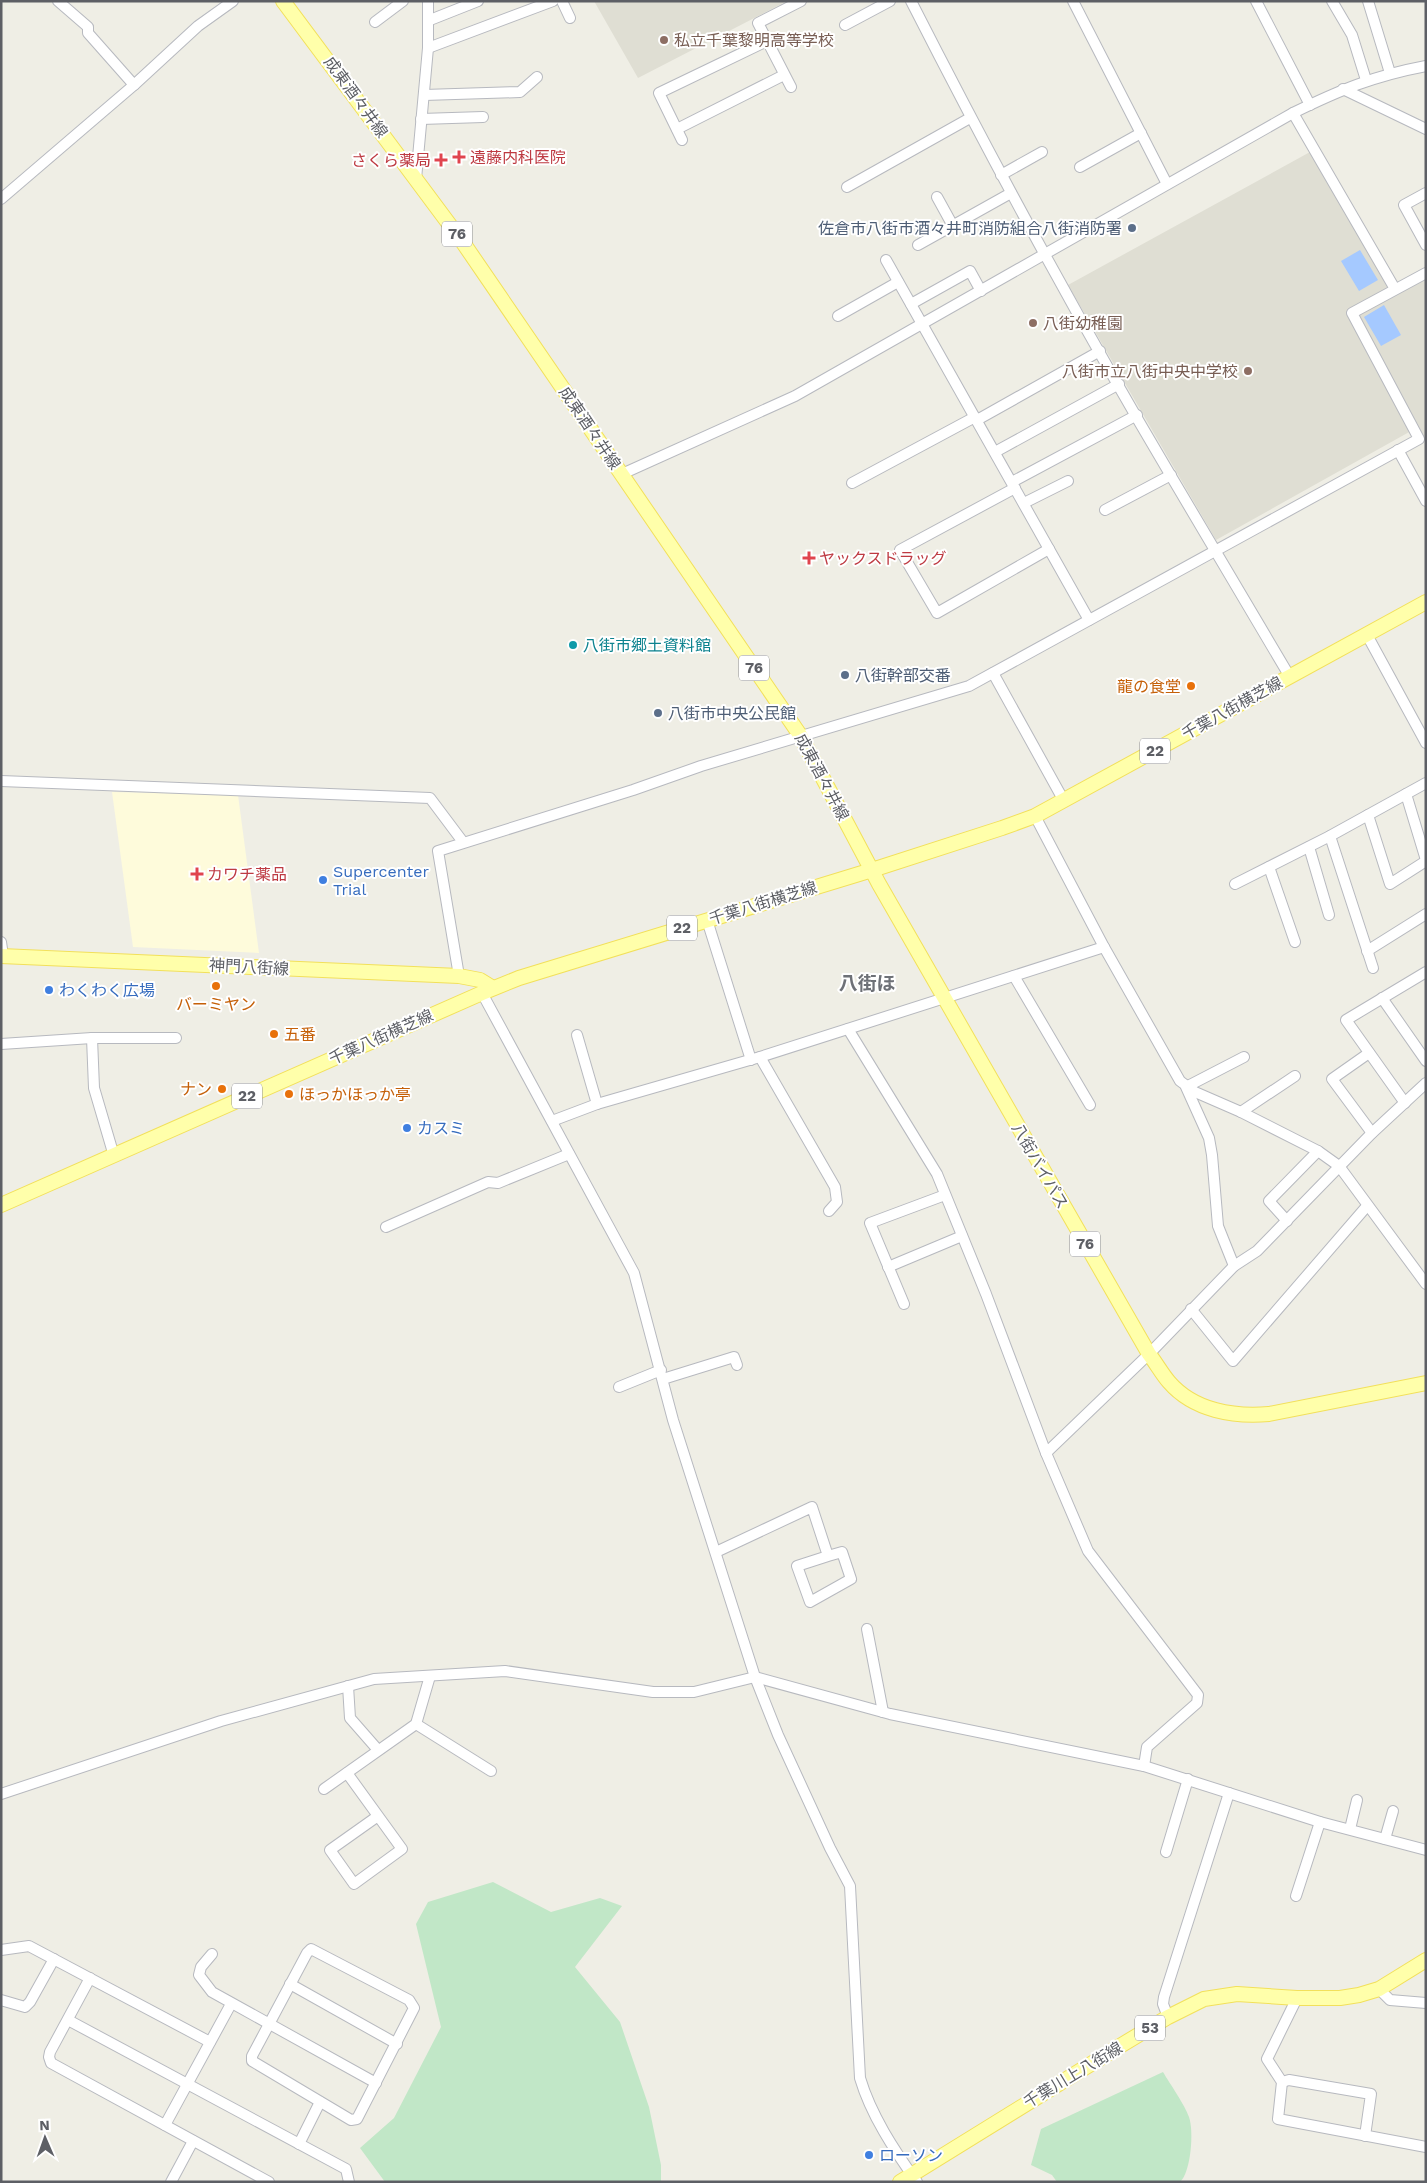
<svg xmlns="http://www.w3.org/2000/svg" width="1427" height="2183" font-family="'Work Sans','Noto Sans JP',sans-serif">
  <rect width="100%" height="100%" fill="#efeee5"/>
  <path fill="#fefbdb" d="M112,792L238,795L259,953L133,947Z"/>
  <g fill="#dfded3">
    <path d="M594,1H787L638,78Z"/>
    <path d="M1310,152L1390,289L1347,311L1411,431L1216,540L1068,285Z"/>
    <path d="M1426,277V444L1356,316Z"/>
  </g>
  <g fill="#c1e7c7">
    <path d="M493,1882L551,1912L600,1898L622,1906L575,1967L620,2022L649,2107L661,2165V2182H385L360,2148L394,2118L441,2027L416,1924L428,1902Z"/>
    <path d="M1163,2072C1170,2084 1185,2105 1189,2117C1194,2131 1191,2172 1180,2182H1057L1052,2175L1031,2165L1041,2129Z"/>
  </g>
  <g fill="#a5c9ff">
    <path d="M1360,250L1378,280L1359,291L1341,261Z"/>
    <path d="M1384,305L1401,335L1381,346L1364,317Z"/>
  </g>
  <g fill="none" stroke-linecap="round" stroke-linejoin="round">
    <g stroke="#b7b9bf" stroke-width="12">
      <g id="minor">
        <path d="M58,1L88,27V33L134,85"/>
        <path d="M562,1L570,18"/>
        <path d="M911,1C993,162 1079,321 1171,476C1211,543 1251,610 1290,677"/>
        <path d="M1073,1L1167,184"/>
        <path d="M1256,1L1310,105"/>
        <path d="M1332,1L1352,35L1366,80"/>
        <path d="M1368,1L1390,73"/>
        <path d="M430,20L478,1"/>
        <path d="M375,22L403,1"/>
        <path d="M845,25L890,1"/>
        <path d="M428,48L553,1"/>
        <path d="M791,87L758,23L801,1"/>
        <path d="M1343,89L1426,129"/>
        <path d="M424,95L520,92L537,77"/>
        <path d="M1293,113L1395,289"/>
        <path d="M421,119L483,117"/>
        <path d="M677,129L784,75"/>
        <path d="M682,140L659,93L767,41"/>
        <path d="M1080,167L1141,133"/>
        <path d="M1001,175L1042,152"/>
        <path d="M416,179L428,48V1"/>
        <path d="M847,187L970,118"/>
        <path d="M1426,193L1404,205L1426,245"/>
        <path d="M937,197L953,226"/>
        <path d="M1,199L134,85L198,26L233,1"/>
        <path d="M918,245L1011,193"/>
        <path d="M886,260L1089,620"/>
        <path d="M911,304L970,271L981,291"/>
        <path d="M838,316L898,282"/>
        <path d="M977,420L1100,351"/>
        <path d="M1398,450L1426,501"/>
        <path d="M995,452L1119,384"/>
        <path d="M622,474L795,396L1293,113C1340,90 1373,76 1426,66"/>
        <path d="M1012,482L1137,415"/>
        <path d="M852,483L975,417"/>
        <path d="M1015,488L900,550L937,613L1049,549"/>
        <path d="M1024,503L1068,481"/>
        <path d="M1105,510L1171,475"/>
        <path d="M1367,635L1426,743"/>
        <path d="M993,673L1064,801"/>
        <path d="M1,781L430,798L463,842"/>
        <path d="M1406,794L1426,860"/>
        <path d="M1368,815L1390,884L1426,861"/>
        <path d="M1035,816L1104,947L1180,1081L1195,1092L1241,1112L1318,1151L1339,1166L1426,1284"/>
        <path d="M1330,836L1373,968"/>
        <path d="M1309,847L1329,915"/>
        <path d="M1269,867L1295,942"/>
        <path d="M1235,884L1330,836L1426,783"/>
        <path d="M707,920L751,1060"/>
        <path d="M1,942L3,956"/>
        <path d="M1367,951L1426,914"/>
        <path d="M459,976L438,851L633,790L701,766L969,686L1419,439L1352,313L1426,273"/>
        <path d="M1014,976L1090,1105"/>
        <path d="M482,993L634,1273L673,1420L755,1677L778,1735L830,1848L850,1886L860,2078C871,2115 894,2150 917,2182"/>
        <path d="M1382,998L1426,1061"/>
        <path d="M848,1029L937,1174L986,1294L1046,1453L1088,1551L1198,1695L1197,1703L1147,1747L1144,1766"/>
        <path d="M577,1035L597,1104"/>
        <path d="M92,1038L94,1088L114,1156"/>
        <path d="M1,1044L92,1038H176"/>
        <path d="M1369,1053L1332,1079L1372,1133"/>
        <path d="M760,1057L835,1187L837,1202L829,1211"/>
        <path d="M1405,1103L1346,1020L1426,972"/>
        <path d="M1241,1112L1295,1076"/>
        <path d="M552,1121L597,1104L760,1057L1104,947"/>
        <path d="M1287,1221L1269,1201L1318,1151"/>
        <path d="M386,1227L488,1182L498,1183L569,1154"/>
        <path d="M1234,1266L1218,1226L1212,1155L1209,1138L1186,1087L1244,1057"/>
        <path d="M888,1267L962,1236"/>
        <path d="M904,1304L870,1223L945,1195"/>
        <path d="M1191,1309L1233,1361L1367,1206"/>
        <path d="M663,1379L734,1357L737,1365"/>
        <path d="M619,1387L661,1370"/>
        <path d="M1046,1453L1149,1354L1234,1266L1257,1251L1372,1133L1426,1083"/>
        <path d="M716,1552L812,1507L828,1556L797,1566L810,1602L851,1579L842,1552L828,1556"/>
        <path d="M867,1629L883,1712"/>
        <path d="M348,1686L350,1718L378,1750"/>
        <path d="M416,1724L491,1771"/>
        <path d="M347,1773L402,1849L354,1884L330,1850L378,1816"/>
        <path d="M324,1789L416,1724L430,1676"/>
        <path d="M1,1794L221,1721L374,1679L505,1671L653,1692H694L755,1677L890,1714L1144,1766L1320,1822L1426,1850"/>
        <path d="M1350,1829L1357,1800"/>
        <path d="M1385,1839L1393,1811"/>
        <path d="M1166,1852L1188,1779"/>
        <path d="M1296,1896L1320,1822"/>
        <path d="M311,1949L409,2000L414,2008L357,2119L351,2120L252,2061V2056L307,1953Z"/>
        <path d="M1,1950L29,1946L210,2042"/>
        <path d="M212,1954L201,1967L199,1975L212,1992L376,2083"/>
        <path d="M90,1978L50,2052L49,2057L51,2063L269,2182"/>
        <path d="M290,1984L397,2044"/>
        <path d="M1379,1989L1390,2000L1426,2003"/>
        <path d="M1297,1998L1267,2059L1282,2082L1278,2119L1426,2147"/>
        <path d="M1,2000L25,2007L30,2002L54,1959"/>
        <path d="M1168,2017L1163,2004L1164,1997L1229,1793"/>
        <path d="M68,2020L346,2169L349,2182"/>
        <path d="M1282,2082L1289,2080L1371,2094L1365,2136"/>
        <path d="M165,2125L231,2004"/>
        <path d="M299,2144L320,2102"/>
        <path d="M171,2182L193,2141"/>
      </g>
    </g>
    <g stroke="#f2e05b" stroke-width="16">
      <g id="major">
        <path d="M283,1L464,244L800,735L879,884L1149,1354C1156,1363 1162,1374 1169,1382C1194,1411 1234,1417 1269,1414L1426,1383"/>
        <path d="M1,956L459,976L480,980L493,988"/>
        <path d="M1,1205L482,993L519,978L872,870L1002,828L1035,816L1426,602"/>
        <path d="M900,2182L1120,2046L1168,2017L1204,1999L1237,1994L1297,1998H1340L1359,1995L1379,1989L1426,1960"/>
      </g>
    </g>
    <use href="#minor" stroke="#fff" stroke-width="10"/>
    <use href="#major" stroke="#ffa" stroke-width="14"/>
  </g>
  <g fill="#8d6e63" stroke="#fff" stroke-width="2">
    <circle cx="664" cy="40" r="5"/>
    <circle cx="1033" cy="323" r="5"/>
    <circle cx="1248" cy="371" r="5"/>
  </g>
  <g fill="#e0444e" stroke="#fff" stroke-width="2">
    <path d="M456.5 149.5h5v5h5v5h-5v5h-5v-5h-5v-5h5z"/>
    <path d="M438.5 152.5h5v5h5v5h-5v5h-5v-5h-5v-5h5z"/>
    <path d="M806.5 550.5h5v5h5v5h-5v5h-5v-5h-5v-5h5z"/>
    <path d="M194.5 866.5h5v5h5v5h-5v5h-5v-5h-5v-5h5z"/>
  </g>
  <g fill="#5c6f8a" stroke="#fff" stroke-width="2">
    <circle cx="1132" cy="228" r="5"/>
    <circle cx="845" cy="675" r="5"/>
    <circle cx="658" cy="713" r="5"/>
  </g>
  <circle fill="#0f9aa8" stroke="#fff" stroke-width="2" cx="573" cy="645" r="5"/>
  <g fill="#e8710a" stroke="#fff" stroke-width="2">
    <circle cx="1191" cy="686" r="5"/>
    <circle cx="216" cy="986" r="5"/>
    <circle cx="274" cy="1034" r="5"/>
    <circle cx="222" cy="1089" r="5"/>
    <circle cx="289" cy="1094" r="5"/>
  </g>
  <g fill="#3f7fe0" stroke="#fff" stroke-width="2">
    <circle cx="323" cy="880" r="5"/>
    <circle cx="49" cy="990" r="5"/>
    <circle cx="407" cy="1128" r="5"/>
    <circle cx="869" cy="2155" r="5"/>
  </g>
  <g text-anchor="middle" dominant-baseline="central" stroke-width="4" stroke-linejoin="round" paint-order="stroke">
    <g fill="#fff" stroke="#8e8f93" stroke-width="1">
      <rect x="442" y="221.5" width="30" height="25" rx="4"/>
      <rect x="739" y="655.5" width="30" height="25" rx="4"/>
      <rect x="1140" y="738.5" width="30" height="25" rx="4"/>
      <rect x="667" y="915.5" width="30" height="25" rx="4"/>
      <rect x="232" y="1083.5" width="30" height="25" rx="4"/>
      <rect x="1070" y="1231.5" width="30" height="25" rx="4"/>
      <rect x="1135" y="2015.5" width="30" height="25" rx="4"/>
    </g>
    <g font-size="15" font-weight="bold" fill="#5d5f65">
      <text x="457" y="234">76</text>
      <text x="754" y="668">76</text>
      <text x="1155" y="751">22</text>
      <text x="682" y="928">22</text>
      <text x="247" y="1096">22</text>
      <text x="1085" y="1244">76</text>
      <text x="1150" y="2028">53</text>
    </g>
    <g font-size="16" fill="#785e54" stroke="#fff" text-anchor="start">
      <text x="674" y="40">私立千葉黎明高等学校</text>
      <text x="1043" y="323">八街幼稚園</text>
      <text x="1238" y="371" text-anchor="end">八街市立八街中央中学校</text>
    </g>
    <g font-size="16" fill="#5d5f65" stroke="#fff">
      <text transform="translate(356 97) rotate(54)">成東酒々井線</text>
      <text transform="translate(590 428) rotate(56)">成東酒々井線</text>
      <text transform="translate(1232 708) rotate(-29)">千葉八街横芝線</text>
      <text transform="translate(822 777) rotate(62)">成東酒々井線</text>
      <text transform="translate(763 903) rotate(-17)">千葉八街横芝線</text>
      <text transform="translate(249 967) rotate(3)">神門八街線</text>
      <text transform="translate(381 1037) rotate(-24)">千葉八街横芝線</text>
      <text transform="translate(1040 1166) rotate(60)">八街バイパス</text>
      <text transform="translate(1073 2075) rotate(-31)">千葉川上八街線</text>
    </g>
    <g font-size="16" fill="#be3a42" stroke="#fff" text-anchor="start">
      <text x="470" y="157">遠藤内科医院</text>
      <text x="431" y="160" text-anchor="end">さくら薬局</text>
      <text x="819" y="558">ヤックスドラッグ</text>
      <text x="207" y="874">カワチ薬品</text>
    </g>
    <g font-size="16" fill="#4e5e75" stroke="#fff" text-anchor="start">
      <text x="1122" y="228" text-anchor="end">佐倉市八街市酒々井町消防組合八街消防署</text>
      <text x="855" y="675">八街幹部交番</text>
      <text x="668" y="713">八街市中央公民館</text>
    </g>
    <g font-size="16" fill="#0d838f" stroke="#fff" text-anchor="start">
      <text x="583" y="645">八街市郷土資料館</text>
    </g>
    <g font-size="16" fill="#c56008" stroke="#fff" text-anchor="end">
      <text x="1181" y="686">龍の食堂</text>
      <text x="216" y="1004" text-anchor="middle">バーミヤン</text>
      <text x="284" y="1034" text-anchor="start">五番</text>
      <text x="212" y="1089">ナン</text>
      <text x="299" y="1094" text-anchor="start">ほっかほっか亭</text>
    </g>
    <g font-size="16" fill="#366cbe" stroke="#fff" text-anchor="start">
      <text x="333" y="871">Supercenter<tspan x="333" dy="18">Trial</tspan></text>
      <text x="59" y="990">わくわく広場</text>
      <text x="417" y="1128">カスミ</text>
      <text x="879" y="2155">ローソン</text>
    </g>
    <g font-size="19" font-weight="bold" fill="#6e7177" stroke="#fff">
      <text x="867" y="983">八街ほ</text>
    </g>
  </g>
  <rect width="1427" height="2183" fill="none" stroke="#5d5f65" stroke-width="5"/>
  <g transform="translate(45 2138) rotate(358)" stroke="#ffffff" stroke-width="4" paint-order="stroke">
  <path d="M0-4L9 19L0 12L-9 19Z" fill="#5d5f65"/>
  <text y="-8" font-size="14" font-weight="bold" text-anchor="middle" fill="#5d5f65">N</text>
  </g>
</svg>
